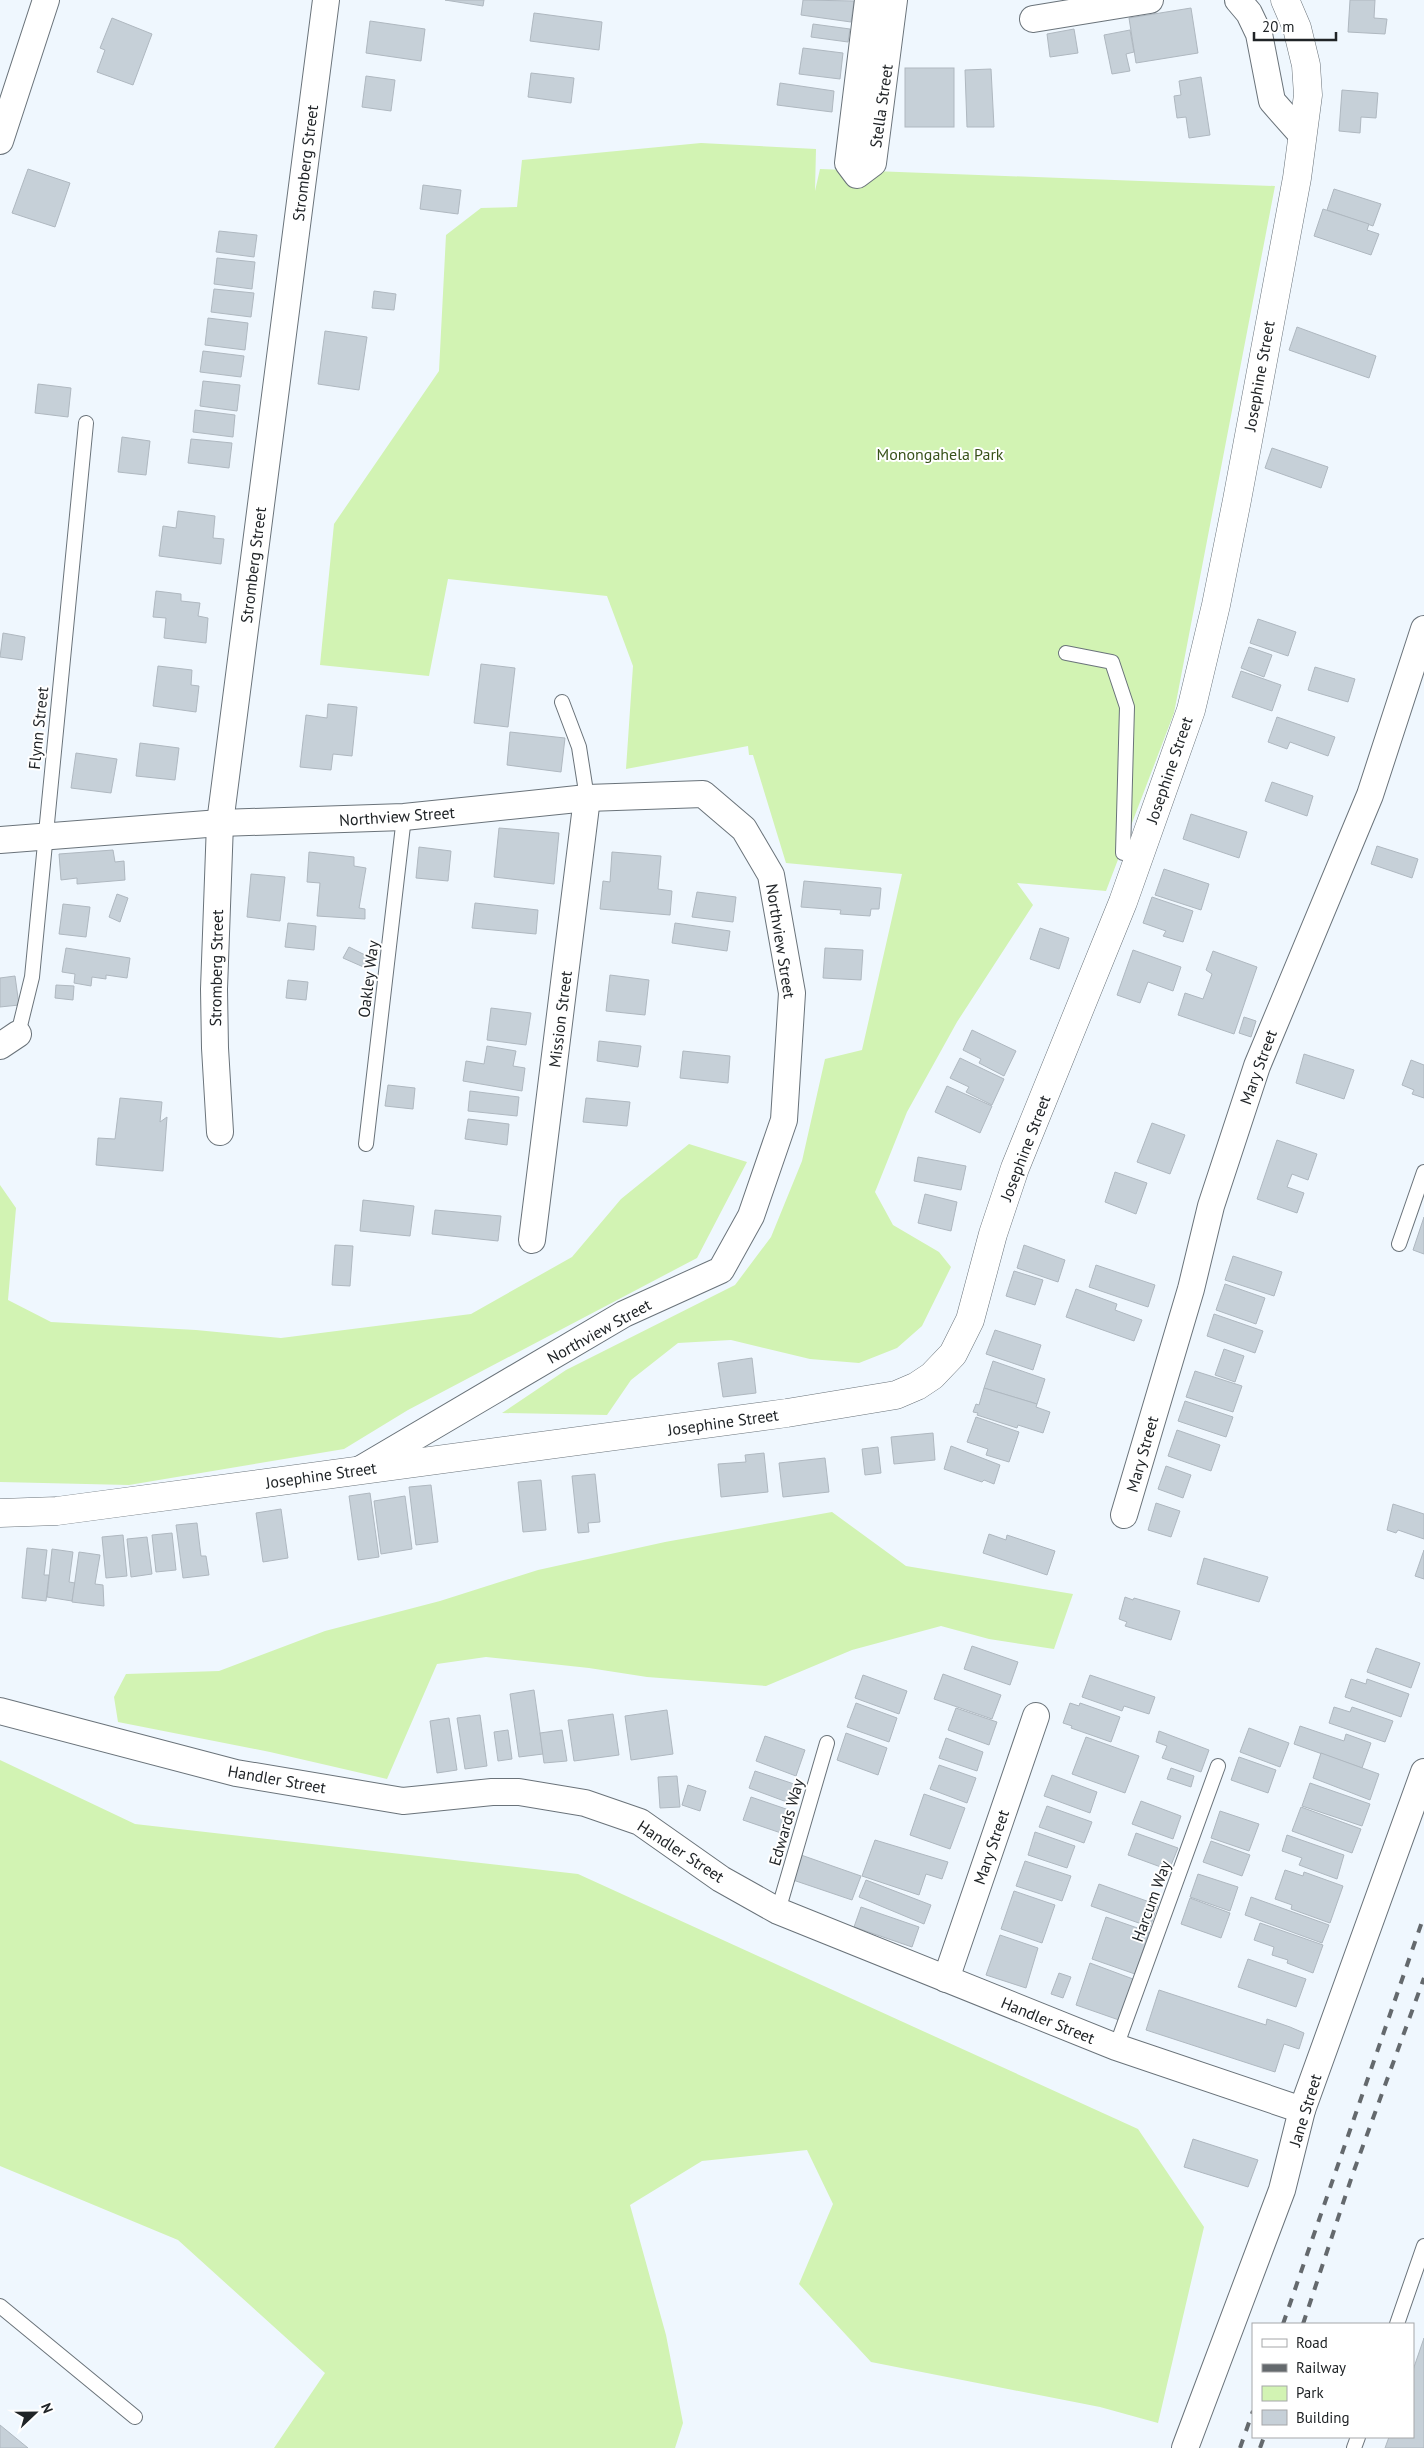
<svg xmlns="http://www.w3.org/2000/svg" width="1424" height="2448" font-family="'PT Sans',sans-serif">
  <rect width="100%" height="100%" fill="#eff7fe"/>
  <g fill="#d2f3b3">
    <path d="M701,143L816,149L815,191L820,169L1275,186L1174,713L1106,891L1017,883L1033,905L957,1022L907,1112L875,1192L893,1225L939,1252L951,1267L922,1326L897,1348L859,1363L810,1359L731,1340L678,1343L631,1380L607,1415L502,1413L566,1370L735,1285L771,1237L802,1161L825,1059L862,1050L902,874L786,863L753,755H749L748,746L626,769L633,666L607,596L448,579L429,676L320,665L334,524L439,371L446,235L481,208L517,207L522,160Z"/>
    <path d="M689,1144L747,1162L697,1258L408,1410L344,1449L129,1485L0,1482V1185L16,1208L8,1300L51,1322L196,1330L281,1338L471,1314L572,1257L621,1199Z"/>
    <path d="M832,1512L906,1566L1073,1594L1054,1649L989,1639L941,1626L852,1650L766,1686L647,1677L589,1668L486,1657L437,1664L387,1779L270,1752L118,1722L114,1697L126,1674L219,1671L325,1631L440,1601L538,1570L665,1542Z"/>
    <path d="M0,1760L135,1824L578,1874L1138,2129L1204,2227L1158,2423L1100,2407L871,2362L799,2284L833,2204L807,2150L702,2161L630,2205L666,2335L683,2423L675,2448H274L325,2373L178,2240L0,2166Z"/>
  </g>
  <g fill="#c6d0d8" stroke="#afb8c0">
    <path d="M445,0H484L483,6Z"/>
    <path d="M803,0L854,1L851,22L801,15Z"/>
    <path d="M1350,0H1375L1374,18L1387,19L1385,34L1348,32Z"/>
    <path d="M1191,8L1198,53L1136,63L1129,18Z"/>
    <path d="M534,13L602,22L599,50L530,41Z"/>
    <path d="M112,18L152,34L133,85L97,72L105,50L100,48Z"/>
    <path d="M370,21L425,29L421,61L366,53Z"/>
    <path d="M813,24L850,29L848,42L811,37Z"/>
    <path d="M1074,29L1078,53L1050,57L1047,34Z"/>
    <path d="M1130,30L1134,52L1126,54L1130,71L1112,74L1104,35Z"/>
    <path d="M803,48L843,53L840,79L799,74Z"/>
    <rect x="905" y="68" width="49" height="59"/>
    <path d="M991,69L994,127H967L965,70Z"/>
    <path d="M531,73L574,78L571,103L528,97Z"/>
    <path d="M366,76L395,80L391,111L362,107Z"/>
    <path d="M1201,77L1210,135L1189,138L1186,117L1177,118L1174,96L1181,95L1179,81Z"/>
    <path d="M780,83L834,91L832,112L777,105Z"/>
    <path d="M1342,90L1378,93L1376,118L1361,117L1360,133L1339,131Z"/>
    <path d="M28,169L70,183L55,227L12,213Z"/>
    <path d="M423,185L461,190L458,214L420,209Z"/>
    <path d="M1334,189L1381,204L1373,226L1327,210Z"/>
    <path d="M1323,209L1369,224L1367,230L1379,234L1371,255L1314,236Z"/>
    <path d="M219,231L257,235L254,257L216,252Z"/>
    <path d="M217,258L255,262L252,289L214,284Z"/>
    <path d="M214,289L254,293L251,317L211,312Z"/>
    <path d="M374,291L396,294L394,310L372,308Z"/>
    <path d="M208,318L248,323L245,350L205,345Z"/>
    <path d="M1297,327L1376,356L1369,378L1289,350Z"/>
    <path d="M325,331L367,337L359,390L318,384Z"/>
    <path d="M203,351L244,356L241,377L200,372Z"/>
    <path d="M203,381L240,385L237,411L200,406Z"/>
    <path d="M38,384L71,388L68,417L35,413Z"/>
    <path d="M195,410L235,415L233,437L193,432Z"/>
    <path d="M122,437L150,441L146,475L118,472Z"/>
    <path d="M191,439L232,443L229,468L188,463Z"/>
    <path d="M1272,448L1328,467L1321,488L1265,468Z"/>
    <path d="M178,511L215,516L213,538L224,539L221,564L159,556L163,526L176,528Z"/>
    <path d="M156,591L181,594V601L200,603L198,616L208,618L206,643L164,638L166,618L153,617Z"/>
    <path d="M1258,619L1296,632L1288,656L1250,643Z"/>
    <path d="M3,633L25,637L22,660L0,657Z"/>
    <path d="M1249,647L1272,655L1264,677L1241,668Z"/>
    <path d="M481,664L515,668L508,727L474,723Z"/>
    <path d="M158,666L192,670L191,685L199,686L196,712L153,706Z"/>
    <path d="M1315,667L1355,679L1348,702L1308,690Z"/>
    <path d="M1241,671L1281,685L1272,711L1232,697Z"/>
    <path d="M328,704L357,707L352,756L333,754L331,770L300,767L306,715L327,718Z"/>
    <path d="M1277,717L1335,737L1328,756L1290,742L1287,749L1268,742Z"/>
    <path d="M510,732L565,738L561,772L507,765Z"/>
    <path d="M140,743L179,748L175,780L136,776Z"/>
    <path d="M76,753L117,759L111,793L71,788Z"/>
    <path d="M1272,782L1313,796L1307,816L1265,801Z"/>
    <path d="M1191,814L1247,832L1239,858L1183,839Z"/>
    <path d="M499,828L559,833L554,884L494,877Z"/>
    <path d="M1377,846L1418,859L1412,878L1371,864Z"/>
    <path d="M419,847L451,851L448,881L416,878Z"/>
    <path d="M113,850L115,862L124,861L125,880L77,884V878L61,880L59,854Z"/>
    <path d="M309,852L354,857V866L366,868L359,908L365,909V919L317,916L320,883L307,882Z"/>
    <path d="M612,852L661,856L658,889L672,891L670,915L600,909L603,881L610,882Z"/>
    <path d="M1164,869L1209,884L1201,910L1155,895Z"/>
    <path d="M251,874L285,877L280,921L247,917Z"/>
    <path d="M804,881L881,888L879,909H871L870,916L840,914L841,910L801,907Z"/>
    <path d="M697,892L736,897L733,922L692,917Z"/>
    <path d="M117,894L128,898L120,922L109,917Z"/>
    <path d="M1152,897L1193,911L1183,942L1163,936L1166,931L1143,923Z"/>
    <path d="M475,903L538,910L536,934L472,928Z"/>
    <path d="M63,904L90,907L86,937L59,934Z"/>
    <path d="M288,923L316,926L314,950L285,947Z"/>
    <path d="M675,923L730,931L727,951L672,943Z"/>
    <path d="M1040,928L1069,938L1059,969L1030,959Z"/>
    <path d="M349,947L373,959L368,969L343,958Z"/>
    <path d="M66,948L130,958L127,978L106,975V979L92,977L91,986L74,983L75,974L62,972Z"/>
    <path d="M825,948L863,950L861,980L823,978Z"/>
    <path d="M1133,950L1181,967L1173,991L1148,982L1140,1003L1117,995Z"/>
    <path d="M1213,951L1257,967L1234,1034L1178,1015L1185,993L1203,999L1212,974L1206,970Z"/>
    <path d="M610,975L649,980L645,1015L606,1011Z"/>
    <path d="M15,976L19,1005L0,1007V978Z"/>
    <path d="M288,980L308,982L306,1000L286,998Z"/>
    <path d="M56,985L74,986L73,1000L55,998Z"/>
    <path d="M491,1008L531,1013L526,1045L487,1040Z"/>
    <path d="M1244,1017L1256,1021L1251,1037L1239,1033Z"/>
    <path d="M972,1030L1016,1051L1004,1076L979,1063L981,1059L963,1050Z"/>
    <path d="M599,1041L641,1046L638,1067L597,1061Z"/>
    <path d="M487,1046L516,1051L513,1066L525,1068L522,1091L463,1081L466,1061L484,1064Z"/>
    <path d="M683,1051L730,1056L728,1083L680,1078Z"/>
    <path d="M1304,1054L1354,1070L1344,1099L1296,1083Z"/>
    <path d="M960,1058L1004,1079L992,1105L966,1092L969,1087L950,1078Z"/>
    <path d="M1411,1060L1424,1065V1098L1412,1094L1414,1090L1402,1085Z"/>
    <path d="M388,1085L415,1088L413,1109L385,1106Z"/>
    <path d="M947,1086L992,1106L980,1133L935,1112Z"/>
    <path d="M470,1091L519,1097L517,1116L468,1111Z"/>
    <path d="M120,1098L162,1102L160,1122L167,1117L163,1171L96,1165L98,1138L115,1139Z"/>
    <path d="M586,1098L630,1102L627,1126L583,1122Z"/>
    <path d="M468,1119L509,1124L507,1145L465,1139Z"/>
    <path d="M1152,1123L1185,1135L1170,1174L1137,1162Z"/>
    <path d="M1277,1140L1317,1154L1308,1180L1292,1174L1287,1187L1304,1193L1297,1213L1257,1199Z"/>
    <path d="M918,1157L966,1166L961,1190L914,1181Z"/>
    <path d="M1115,1172L1147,1183L1136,1214L1105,1202Z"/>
    <path d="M925,1194L957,1202L951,1231L918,1223Z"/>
    <path d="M363,1200L414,1206L410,1236L360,1231Z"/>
    <path d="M435,1210L501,1216L498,1241L432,1234Z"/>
    <path d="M1424,1217V1254L1413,1250Z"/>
    <path d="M335,1245L353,1246L350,1286L332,1285Z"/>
    <path d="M1024,1245L1065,1260L1058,1282L1017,1268Z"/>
    <path d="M1233,1256L1282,1272L1274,1296L1225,1280Z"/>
    <path d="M1096,1265L1155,1285L1148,1307L1089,1287Z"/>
    <path d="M1014,1271L1043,1280L1035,1305L1006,1296Z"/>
    <path d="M1225,1284L1265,1298L1256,1324L1216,1310Z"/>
    <path d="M1076,1289L1117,1304L1115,1310L1142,1320L1134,1341L1066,1317Z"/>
    <path d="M1214,1314L1263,1331L1255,1353L1207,1336Z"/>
    <path d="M995,1330L1041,1345L1033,1370L986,1354Z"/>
    <path d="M1224,1349L1244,1356L1235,1382L1215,1375Z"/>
    <path d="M752,1358L756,1393L723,1397L718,1363Z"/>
    <path d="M993,1361L1045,1379L1037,1404L984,1388Z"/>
    <path d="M1195,1371L1242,1386L1233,1412L1186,1397Z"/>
    <path d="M984,1388L1037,1404L1036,1407L1050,1412L1043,1433L1018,1425L1017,1428L977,1415L978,1413L973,1412L976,1404L979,1405Z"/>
    <path d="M1185,1401L1233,1417L1226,1437L1178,1421Z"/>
    <path d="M976,1417L1019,1432L1009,1462L986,1455L988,1449L967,1442Z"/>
    <path d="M1177,1430L1220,1445L1211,1471L1168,1456Z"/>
    <path d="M933,1433L935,1460L894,1464L891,1437Z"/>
    <path d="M951,1446L1000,1465L994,1484L984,1480L982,1482L944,1469Z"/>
    <path d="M878,1447L881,1473L865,1475L862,1449Z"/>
    <path d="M764,1453L768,1492L721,1497L718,1464L746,1462L745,1455Z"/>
    <path d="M825,1458L829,1492L783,1497L779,1463Z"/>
    <path d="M1166,1466L1191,1475L1183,1498L1158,1489Z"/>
    <path d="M595,1474L600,1522L588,1523L589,1532L578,1533L572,1476Z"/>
    <path d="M541,1480L546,1530L523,1532L518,1482Z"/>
    <path d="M431,1485L438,1542L416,1545L409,1487Z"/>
    <path d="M370,1493L379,1557L358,1560L349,1496Z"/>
    <path d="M405,1496L412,1549L381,1554L374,1501Z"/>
    <path d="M1156,1503L1180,1511L1171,1537L1148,1530Z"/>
    <path d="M1393,1504L1424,1514V1539L1398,1530L1396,1533L1387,1530Z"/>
    <path d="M281,1509L288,1558L263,1562L256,1513Z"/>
    <path d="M197,1523L201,1556H206L209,1575L183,1578L176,1525Z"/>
    <path d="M172,1533L176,1570L156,1572L152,1535Z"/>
    <path d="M989,1534L1006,1540L1007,1535L1055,1551L1047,1575L983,1553Z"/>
    <path d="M123,1535L127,1576L106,1578L102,1537Z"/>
    <path d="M147,1537L152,1574L131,1577L127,1539Z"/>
    <path d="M27,1548L47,1550L44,1575H49L46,1601L22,1598Z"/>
    <path d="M52,1549L73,1552L69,1582L75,1583L72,1601L47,1597Z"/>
    <path d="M1424,1550V1579L1415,1576Z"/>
    <path d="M79,1552L100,1555L95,1584L103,1585L104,1606L72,1602Z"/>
    <path d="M1204,1558L1268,1577L1259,1602L1197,1584Z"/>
    <path d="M1125,1597L1133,1600L1134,1598L1180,1611L1171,1640L1125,1626L1127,1622L1119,1619Z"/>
    <path d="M972,1646L1018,1662L1010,1685L964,1669Z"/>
    <path d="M1376,1648L1420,1663L1411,1688L1367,1672Z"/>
    <path d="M943,1674L1001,1695L992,1719L934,1699Z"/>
    <path d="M863,1675L907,1691L899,1714L855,1698Z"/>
    <path d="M1090,1675L1155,1697L1149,1714L1124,1706L1122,1711L1082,1697Z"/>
    <path d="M1351,1679L1366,1684L1367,1679L1409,1694L1401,1717L1345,1697Z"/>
    <path d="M534,1690L543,1754L519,1757L510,1694Z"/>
    <path d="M856,1703L897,1718L889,1742L847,1727Z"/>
    <path d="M1070,1703L1079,1706L1080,1703L1120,1717L1111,1742L1071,1728L1072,1726L1063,1723Z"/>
    <path d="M1334,1707L1350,1712L1352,1707L1393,1721L1385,1742L1329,1723Z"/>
    <path d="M956,1708L997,1722L989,1745L948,1730Z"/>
    <path d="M667,1710L673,1754L631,1760L625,1716Z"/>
    <path d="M613,1714L619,1755L574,1761L568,1720Z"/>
    <path d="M480,1715L487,1766L465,1769L457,1718Z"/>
    <path d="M449,1718L457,1770L437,1773L430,1721Z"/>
    <path d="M1300,1726L1344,1741L1346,1734L1371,1743L1362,1768L1294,1744Z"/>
    <path d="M1249,1728L1289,1743L1280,1767L1240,1752Z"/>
    <path d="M508,1730L512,1759L498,1761L494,1732Z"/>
    <path d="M562,1730L567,1761L544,1763L540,1733Z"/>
    <path d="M1159,1731L1209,1750L1201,1772L1162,1758L1167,1746L1156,1742Z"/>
    <path d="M846,1733L887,1748L878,1775L837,1760Z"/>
    <path d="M765,1736L805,1750L796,1776L756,1761Z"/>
    <path d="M1086,1737L1139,1756L1125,1793L1072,1774Z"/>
    <path d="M946,1738L983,1752L977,1771L939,1758Z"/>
    <path d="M1321,1753L1379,1774L1370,1800L1313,1778Z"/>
    <path d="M1239,1757L1276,1770L1268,1793L1231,1780Z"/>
    <path d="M939,1765L976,1778L967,1803L930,1789Z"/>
    <path d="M1171,1768L1194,1776L1191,1787L1167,1779Z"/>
    <path d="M755,1771L794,1784L787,1802L749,1788Z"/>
    <path d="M1052,1775L1097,1792L1090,1813L1044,1796Z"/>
    <path d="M677,1776L680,1807L660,1808L658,1777Z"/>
    <path d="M1310,1783L1370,1804L1362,1826L1302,1806Z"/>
    <path d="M688,1785L706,1791L700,1811L682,1805Z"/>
    <path d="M924,1794L965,1808L950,1849L910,1835Z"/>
    <path d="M751,1797L789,1810L781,1833L743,1820Z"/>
    <path d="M1141,1801L1181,1816L1173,1839L1132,1824Z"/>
    <path d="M1047,1806L1092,1822L1084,1843L1039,1827Z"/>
    <path d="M1301,1807L1361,1829L1352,1853L1292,1831Z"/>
    <path d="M1220,1811L1259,1824L1249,1851L1211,1838Z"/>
    <path d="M1035,1832L1075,1846L1067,1868L1028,1855Z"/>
    <path d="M1136,1833L1178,1848L1169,1870L1128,1855Z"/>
    <path d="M1287,1835L1344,1855L1337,1879L1299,1865L1302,1858L1282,1851Z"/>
    <path d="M875,1840L948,1862L942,1879L926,1874L919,1895L862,1876Z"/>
    <path d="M1211,1841L1250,1855L1242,1876L1203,1862Z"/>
    <path d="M801,1855L861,1876L852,1900L793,1880Z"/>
    <path d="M1025,1861L1071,1876L1062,1901L1016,1886Z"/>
    <path d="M1285,1870L1303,1876L1304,1872L1343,1886L1330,1923L1291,1909L1292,1905L1275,1899Z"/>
    <path d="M1198,1874L1238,1887L1230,1911L1190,1897Z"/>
    <path d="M866,1880L931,1905L924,1924L859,1897Z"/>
    <path d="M1099,1884L1158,1905L1150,1927L1091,1906Z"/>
    <path d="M1014,1891L1055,1905L1042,1943L1001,1929Z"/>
    <path d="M1251,1897L1329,1925L1322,1943L1245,1915Z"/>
    <path d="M1190,1898L1230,1913L1221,1938L1181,1924Z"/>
    <path d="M861,1907L919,1927L912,1947L854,1927Z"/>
    <path d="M1106,1917L1149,1932L1135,1974L1092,1959Z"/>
    <path d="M1260,1923L1323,1945L1313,1973L1287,1963L1288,1960L1272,1955L1274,1947L1254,1940Z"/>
    <path d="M1000,1935L1038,1948L1026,1988L986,1975Z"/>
    <path d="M1248,1959L1306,1979L1296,2007L1238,1987Z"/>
    <path d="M1090,1963L1133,1979L1119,2020L1076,2005Z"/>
    <path d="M1059,1973L1071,1977L1063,1998L1051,1994Z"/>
    <path d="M1159,1990L1266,2025L1267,2019L1290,2027L1304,2033L1299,2049L1284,2044L1275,2072L1146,2030Z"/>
    <path d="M1193,2139L1258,2160L1248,2187L1184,2167Z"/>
    <path d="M1424,2338V2448H1385L1389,2437H1413V2370Z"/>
    <path d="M0,2425L28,2448H0Z"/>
  </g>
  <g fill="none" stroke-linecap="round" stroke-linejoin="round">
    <g stroke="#6a737a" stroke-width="16">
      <g id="lane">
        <path d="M1066,653L1112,662L1127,707L1123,853"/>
        <path d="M562,702L579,747L587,798"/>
        <path d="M18,1034L32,977L86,423"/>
        <path d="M366,1144L404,817"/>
        <path d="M1399,1244L1424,1172"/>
        <path d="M778,1911L827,1743"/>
        <path d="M1116,2047L1218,1766"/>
        <path d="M0,2306L135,2417"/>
        <path d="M1397,2324L1424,2246"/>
        <path d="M1354,2448L1358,2437"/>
      </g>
    </g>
    <g stroke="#6a737a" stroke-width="28">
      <g id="street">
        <path d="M868,0L848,163L857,175L873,163L894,0"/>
        <path d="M1238,0L1249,13L1259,34L1272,101L1302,135"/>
        <path d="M1033,19L1150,0"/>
        <path d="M0,141L46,0"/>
        <path d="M0,840L220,823L404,817L587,798L703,794L744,829L771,875L792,993L784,1120L751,1216L721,1270L624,1314L359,1470"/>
        <path d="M0,1046L18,1034"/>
        <path d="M220,1132L215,1048L214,989L220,823L326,0"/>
        <path d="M532,1240L587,798"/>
        <path d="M1124,1515L1191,1289L1211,1206L1257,1066L1370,795L1424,629"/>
        <path d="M0,1711L236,1773L403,1801L492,1792H519L585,1803L640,1822L721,1879L778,1911L1116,2047L1302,2110"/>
        <path d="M946,1979L1036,1716"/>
        <path d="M1185,2448L1282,2190L1302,2110L1424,1772"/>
      </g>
    </g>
    <g stroke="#6a737a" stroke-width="29">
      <path id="secondary" d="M0,1513L57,1511L787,1413L896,1395L917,1386L932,1376L953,1354L970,1320L993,1234L1015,1168L1123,902L1191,710L1216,605L1237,500L1297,178L1308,95L1306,65L1297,28L1285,0"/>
    </g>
    <use href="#lane" stroke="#fff" stroke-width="14"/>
    <use href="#street" stroke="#fff" stroke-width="26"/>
    <use href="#secondary" stroke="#fff" stroke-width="28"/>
    <g stroke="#64696d" stroke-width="4" stroke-dasharray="9 9" stroke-linecap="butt">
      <path d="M1283,2324L1424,1916"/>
      <path d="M1303,2324L1352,2176L1424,1978"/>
      <path d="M1240,2448L1253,2411"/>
      <path d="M1260,2448L1264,2437"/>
    </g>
  </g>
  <g text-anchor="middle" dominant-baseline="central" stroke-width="4" stroke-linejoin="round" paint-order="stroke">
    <g font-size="16" fill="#202427" stroke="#fff">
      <text transform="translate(881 106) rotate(-82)">Stella Street</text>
      <text transform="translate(305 163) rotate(-83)">Stromberg Street</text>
      <text transform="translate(1259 376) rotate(-80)">Josephine Street</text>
      <text transform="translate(253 565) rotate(-83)">Stromberg Street</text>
      <text transform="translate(38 728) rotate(-84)">Flynn Street</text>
      <text transform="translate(1169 770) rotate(-71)">Josephine Street</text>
      <text transform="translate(397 816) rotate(-4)">Northview Street</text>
      <text transform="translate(781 941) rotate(81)">Northview Street</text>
      <text transform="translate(216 968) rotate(-89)">Stromberg Street</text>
      <text transform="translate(368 979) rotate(-83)">Oakley Way</text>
      <text transform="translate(560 1019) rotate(-83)">Mission Street</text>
      <text transform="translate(1258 1067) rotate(-70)">Mary Street</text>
      <text transform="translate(1025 1148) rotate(-69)">Josephine Street</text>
      <text transform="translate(599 1331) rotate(-29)">Northview Street</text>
      <text transform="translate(723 1422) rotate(-8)">Josephine Street</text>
      <text transform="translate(1142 1454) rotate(-74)">Mary Street</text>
      <text transform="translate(321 1475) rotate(-8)">Josephine Street</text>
      <text transform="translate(277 1779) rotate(10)">Handler Street</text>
      <text transform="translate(786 1822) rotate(-74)">Edwards Way</text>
      <text transform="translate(991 1847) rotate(-71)">Mary Street</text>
      <text transform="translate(681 1851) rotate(33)">Handler Street</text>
      <text transform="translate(1151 1901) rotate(-70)">Harcum Way</text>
      <text transform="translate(1048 2020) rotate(22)">Handler Street</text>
      <text transform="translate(1305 2110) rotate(-73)">Jane Street</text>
    </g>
    <g font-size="16" fill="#385219" stroke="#fff">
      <text x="940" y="454">Monongahela Park</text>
    </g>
  </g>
  <rect x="1252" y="2323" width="162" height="115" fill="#ffffff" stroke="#a6a7a9"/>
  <rect x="1262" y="2339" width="25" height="8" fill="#ffffff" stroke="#a6a7a9"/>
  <text x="1296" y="2348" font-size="15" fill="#202427">Road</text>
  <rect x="1262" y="2364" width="25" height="8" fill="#64696d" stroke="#a6a7a9"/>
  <text x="1296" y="2373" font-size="15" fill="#202427">Railway</text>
  <rect x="1262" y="2386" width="25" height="15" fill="#d2f3b3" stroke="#a6a7a9"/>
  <text x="1296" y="2398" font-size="15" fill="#202427">Park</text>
  <rect x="1262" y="2410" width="25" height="15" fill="#c6d0d8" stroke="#a6a7a9"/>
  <text x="1296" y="2423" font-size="15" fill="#202427">Building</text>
  <g transform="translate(35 2413) rotate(68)" stroke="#ffffff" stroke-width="4" paint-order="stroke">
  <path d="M0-4L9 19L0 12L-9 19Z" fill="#202427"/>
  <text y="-8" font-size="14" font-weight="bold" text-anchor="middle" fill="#202427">N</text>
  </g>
  <path d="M1254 32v8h82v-8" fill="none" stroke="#202427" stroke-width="2.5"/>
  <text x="1262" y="32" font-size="15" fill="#202427" stroke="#ffffff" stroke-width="4" paint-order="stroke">20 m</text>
</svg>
